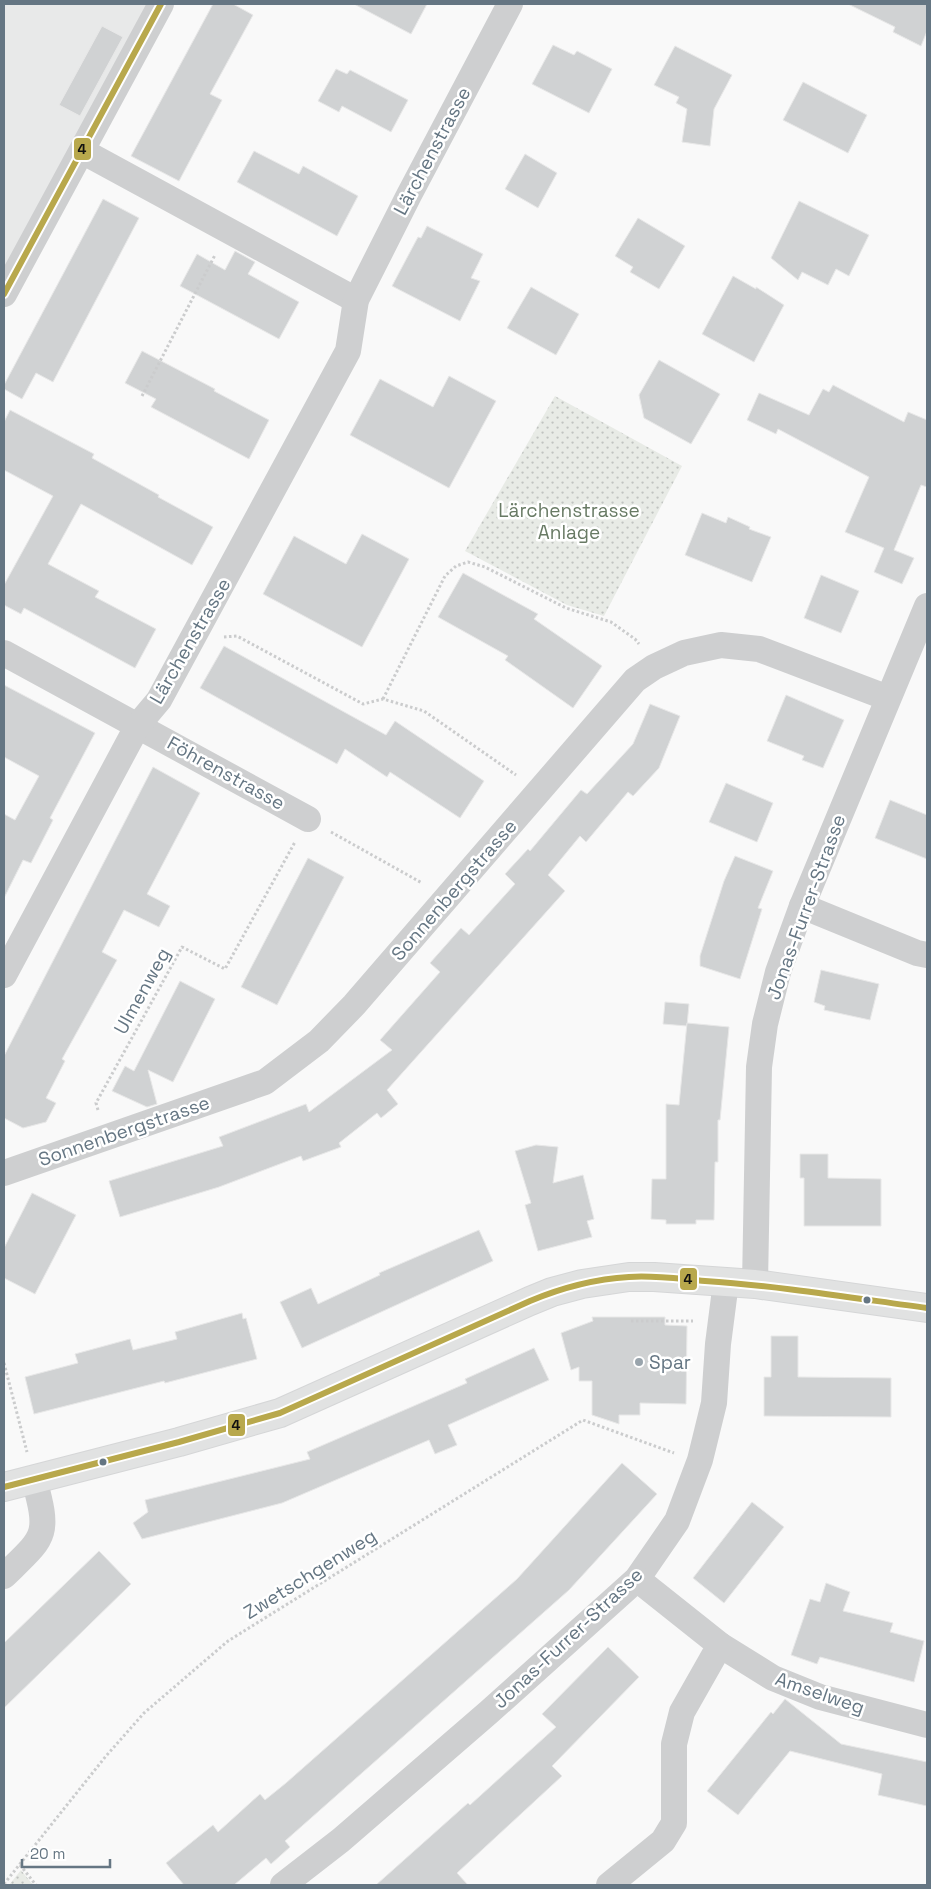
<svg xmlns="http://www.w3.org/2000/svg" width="931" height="1889" font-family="'Space Grotesk',sans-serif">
  <defs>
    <pattern id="grass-dots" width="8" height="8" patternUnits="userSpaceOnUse" patternTransform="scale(1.25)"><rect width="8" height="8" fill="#e8ebe6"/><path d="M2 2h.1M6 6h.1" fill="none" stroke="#c0c3c0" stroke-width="1.8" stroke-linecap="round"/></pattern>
  </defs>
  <rect width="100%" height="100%" fill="#f9f9f9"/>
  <path fill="#e8e9e9" d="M4,4H161L4,289Z"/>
  <g fill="url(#grass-dots)">
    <path d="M555,396L682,466L604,616L567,605L465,551Z"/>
    <path d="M21,1870L33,1885H9Z"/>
  </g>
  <g fill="#d0d2d3" stroke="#e8e8e8">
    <path d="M213,4H233L253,15L210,94L222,100L179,181L131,156Z"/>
    <path d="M354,4H427L411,34Z"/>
    <path d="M848,4H927V31L921,46L893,32L895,27Z"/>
    <path d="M102,26L123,37L80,116L59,105Z"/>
    <path d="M553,45L574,55L577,51L612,69L589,113L532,84Z"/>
    <path d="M675,46L732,75L714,109L710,146L682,142L687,109L676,103L679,97L654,85Z"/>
    <path d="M336,69L347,74L350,70L408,100L391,132L342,106L339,112L318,101Z"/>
    <path d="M803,82L867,115L848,153L783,120Z"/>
    <path d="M254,151L299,174L303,166L358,196L337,236L237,182Z"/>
    <path d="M525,154L557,173L538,208L505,189Z"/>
    <path d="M103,199L139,218L53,382L36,373L22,399L4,389V385Z"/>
    <path d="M799,201L869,235L849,276L836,269L828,285L802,272L798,280L771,258Z"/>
    <path d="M638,218L685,246L659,289L630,272L633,267L615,256Z"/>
    <path d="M427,226L483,254L471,278L480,281L460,321L392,286L418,237L421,238Z"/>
    <path d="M235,251L255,262L248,274L299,302L279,339L180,286L197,254L225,270Z"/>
    <path d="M733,276L756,289V287L784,305L754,362L702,334Z"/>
    <path d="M531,287L579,314L556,355L507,328Z"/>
    <path d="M142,351L215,389L214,391L269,420L249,459L151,407L156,399L125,383Z"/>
    <path d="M659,360L720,394L691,444L644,418L639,395Z"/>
    <path d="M449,376L496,401L449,488L350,435L380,379L433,407Z"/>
    <path d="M833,385L904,422L908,412L927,420V487L921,485L894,550L914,558L902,584L874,572L884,548L845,532L869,477L778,429L776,434L747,420L759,393L809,415L823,389L829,392Z"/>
    <path d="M10,410L94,454L92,458L159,495L158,497L213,527L192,565L81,504L48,564L99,591L95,597L156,629L135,668L24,608L21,614L4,605V585L53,496L4,470V422Z"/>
    <path d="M702,513L726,523L728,517L750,527L749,529L771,537L752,582L685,555Z"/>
    <path d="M362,534L409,559L362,647L263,594L294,536L346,564Z"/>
    <path d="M463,573L538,614L534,619L602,666L573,708L505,660L508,656L438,617Z"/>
    <path d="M821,575L859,591L841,633L804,618Z"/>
    <path d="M224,646L386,735L395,721L484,781L460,818L390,772L387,777L345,749L337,764L200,688Z"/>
    <path d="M4,685L95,733L50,818L53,820L31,863L23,860L4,898V814L15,820L39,776L4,757Z"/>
    <path d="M786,695L844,720L823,768L802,760L804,756L767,741Z"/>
    <path d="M650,704L680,716L659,768L633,796L628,792L586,842L580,836L548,875L565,891L387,1090L398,1104L381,1118L377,1113L339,1143L341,1147L303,1161L301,1156L219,1187L120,1217L109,1181L223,1146L219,1137L306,1104L309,1112L392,1050L380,1040L440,972L430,963L461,928L469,935L515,884L505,874L528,849L530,851L581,790L587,794L633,744Z"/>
    <path d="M153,767L200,793L147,894L170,906L159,927L124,910L102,952L117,960L62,1059L65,1061L46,1098L56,1103L46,1122L23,1128L4,1118V1056Z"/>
    <path d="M726,783L773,803L757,842L709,822Z"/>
    <path d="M890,800L927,815V859L875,838Z"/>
    <path d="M735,856L773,871L758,908L762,909L740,979L700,966V956L724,881Z"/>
    <path d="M308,858L344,877L277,1005L241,987Z"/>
    <path d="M821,970L879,984L870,1020L824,1010L825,1006L814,1002Z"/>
    <path d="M180,981L215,999L173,1082L148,1070L157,1104L147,1107L112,1091L125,1066L134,1071Z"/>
    <path d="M665,1002L689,1004L687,1026L663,1024Z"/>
    <path d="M687,1023L729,1027L720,1120H718V1162H715L714,1220H696V1224H666V1220L651,1219L652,1179H666V1104L679,1105Z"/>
    <path d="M536,1145L558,1147L553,1183L583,1175L594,1219L587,1221L592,1237L538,1251L525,1205L531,1203L515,1151Z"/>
    <path d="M800,1154H828V1178L881,1179V1226H804V1178H800Z"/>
    <path d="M32,1193L76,1215L35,1294L4,1278V1248Z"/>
    <path d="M479,1230L493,1261L302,1348L280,1302L311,1288L318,1304L380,1275L379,1273Z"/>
    <path d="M242,1313L243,1319L246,1318L257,1359L165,1383L164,1381L34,1414L25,1377L78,1363L75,1354L130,1339L133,1350L177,1339L175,1332Z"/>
    <path d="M592,1317H665V1325L687,1326L686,1404L640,1403V1415H619V1424L592,1415V1381H579V1367L571,1370L561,1333L593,1321Z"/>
    <path d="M771,1336H798V1377L891,1378V1417L764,1416V1377H771Z"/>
    <path d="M534,1348L549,1380L448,1425L457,1445L435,1454L429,1440L282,1503L142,1539L133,1523L148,1512L145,1500L310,1459L307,1452L467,1383L465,1379Z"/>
    <path d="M622,1463L657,1494L569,1590L285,1841L290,1847L271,1864L266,1858L234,1885H184L166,1863L213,1825L218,1832L260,1794L265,1800L286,1783L517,1579Z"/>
    <path d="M752,1502L784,1527L724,1603L693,1578Z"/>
    <path d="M99,1551L131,1584L4,1708V1643Z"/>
    <path d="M826,1583L850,1592L843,1611L893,1623L890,1632L924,1641L914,1682L820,1657L817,1664L791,1655L810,1599L820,1602Z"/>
    <path d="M608,1647L639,1677L552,1766L562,1776L457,1873L468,1885H376L468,1803L470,1805L556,1727L542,1714Z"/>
    <path d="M785,1699L841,1744L927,1762V1806L878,1795L882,1774L790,1751L738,1815L707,1791L771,1712L773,1714Z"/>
  </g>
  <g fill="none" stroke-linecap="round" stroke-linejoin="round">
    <g stroke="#d5d6d7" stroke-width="30">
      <path id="secondary" d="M4,1487L179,1442L280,1413L530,1301L552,1292L582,1284L629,1277H654L755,1284L927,1308"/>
    </g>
    <g stroke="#cbcccd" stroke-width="3" stroke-dasharray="2.5 2.5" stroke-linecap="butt">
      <path d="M142,396L215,255"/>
      <path d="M224,637L237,636L363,704L383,699L424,711L516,775"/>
      <path d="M383,699L445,576L456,566L468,562L485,567L566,608L611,622L635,639L639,644"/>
      <path d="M331,832L422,883"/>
      <path d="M98,1110L96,1103L182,947L225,969L295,842"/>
      <path d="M631,1321H693"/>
      <path d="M4,1363L27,1452"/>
      <path d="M20,1865L36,1885"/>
      <path d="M4,1884L106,1756L144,1713L228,1641L583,1420L674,1453"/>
    </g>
    <g stroke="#cecfd0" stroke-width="26">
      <path d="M82,151L356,300"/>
      <path d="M4,294L161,4"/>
      <path d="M4,653L308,819"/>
      <path d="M802,906L917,953L927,955"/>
      <path d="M4,975L138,725L159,700L348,351L356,300L409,195L510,4"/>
      <path d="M4,1173L265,1082L319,1041L354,1005L635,680L654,667L684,653L721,645L759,649L888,698"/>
      <path d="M755,1284L759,1067L765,1024L778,972L802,906L927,606"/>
      <path d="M4,1576C45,1536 50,1537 34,1479"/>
      <path d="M720,1645L773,1678L820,1697L927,1725"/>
      <path d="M283,1885L341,1840L489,1712L637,1579L677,1521L700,1460L714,1403L718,1344L726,1282"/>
      <path d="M609,1885L663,1841L674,1823V1744L682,1712L720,1645L637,1579"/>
    </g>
    <use href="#secondary" stroke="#e1e2e2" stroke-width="28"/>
    <g stroke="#fff" stroke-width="10">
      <g id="bus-1">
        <path d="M4,294L161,4"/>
        <path d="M4,1487L179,1442L280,1413L530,1301C561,1288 595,1279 629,1277C654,1275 680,1279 705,1281C779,1286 853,1298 927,1308"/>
      </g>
    </g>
    <use href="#bus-1" stroke="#b8a84c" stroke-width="6"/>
  </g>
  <g fill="#657683" stroke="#fff" stroke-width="2">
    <circle cx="867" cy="1300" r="4.5"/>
    <circle cx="103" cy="1462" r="4.5"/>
  </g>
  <circle fill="#99a4ac" stroke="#fff" stroke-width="2" cx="639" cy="1362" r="5"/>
  <g text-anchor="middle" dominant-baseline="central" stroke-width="5" stroke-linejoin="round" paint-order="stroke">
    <g font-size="19" fill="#657683" stroke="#fff">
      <text transform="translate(432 151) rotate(-62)">Lärchenstrasse</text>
      <text transform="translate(190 641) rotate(-60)">Lärchenstrasse</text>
      <text transform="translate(226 773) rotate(29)">Föhrenstrasse</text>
      <text transform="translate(454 890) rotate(-49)">Sonnenbergstrasse</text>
      <text transform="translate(806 907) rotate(-70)">Jonas-Furrer-Strasse</text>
      <text transform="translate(142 991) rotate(-61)">Ulmenweg</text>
      <text transform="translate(124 1131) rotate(-19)">Sonnenbergstrasse</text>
      <text transform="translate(310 1574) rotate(-32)">Zwetschgenweg</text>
      <text transform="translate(568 1638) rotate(-43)">Jonas-Furrer-Strasse</text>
      <text transform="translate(820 1693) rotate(19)">Amselweg</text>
    </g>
    <g font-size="19" fill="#687a64" stroke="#fff">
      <text x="569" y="510">Lärchenstrasse<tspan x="569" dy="22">Anlage</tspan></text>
    </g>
    <g font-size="19" fill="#657683" stroke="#fff" text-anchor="start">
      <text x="649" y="1362">Spar</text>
    </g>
  </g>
  <g stroke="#fff" stroke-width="2">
    <rect x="73" y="137" width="19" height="24" rx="5" fill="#b8a84c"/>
    <rect x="679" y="1267" width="19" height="24" rx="5" fill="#b8a84c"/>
    <rect x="227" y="1413" width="19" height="24" rx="5" fill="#b8a84c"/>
  </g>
  <g font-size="14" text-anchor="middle" font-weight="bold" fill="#111">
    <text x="82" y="154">4</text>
    <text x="688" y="1284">4</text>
    <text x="236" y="1430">4</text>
  </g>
  <rect width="931" height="1889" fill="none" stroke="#657683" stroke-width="10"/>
  <path d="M22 1859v8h88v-8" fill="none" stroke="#657683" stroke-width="2.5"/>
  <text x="30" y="1859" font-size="15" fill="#657683" stroke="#ffffff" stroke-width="4" paint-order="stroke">20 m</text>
</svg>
